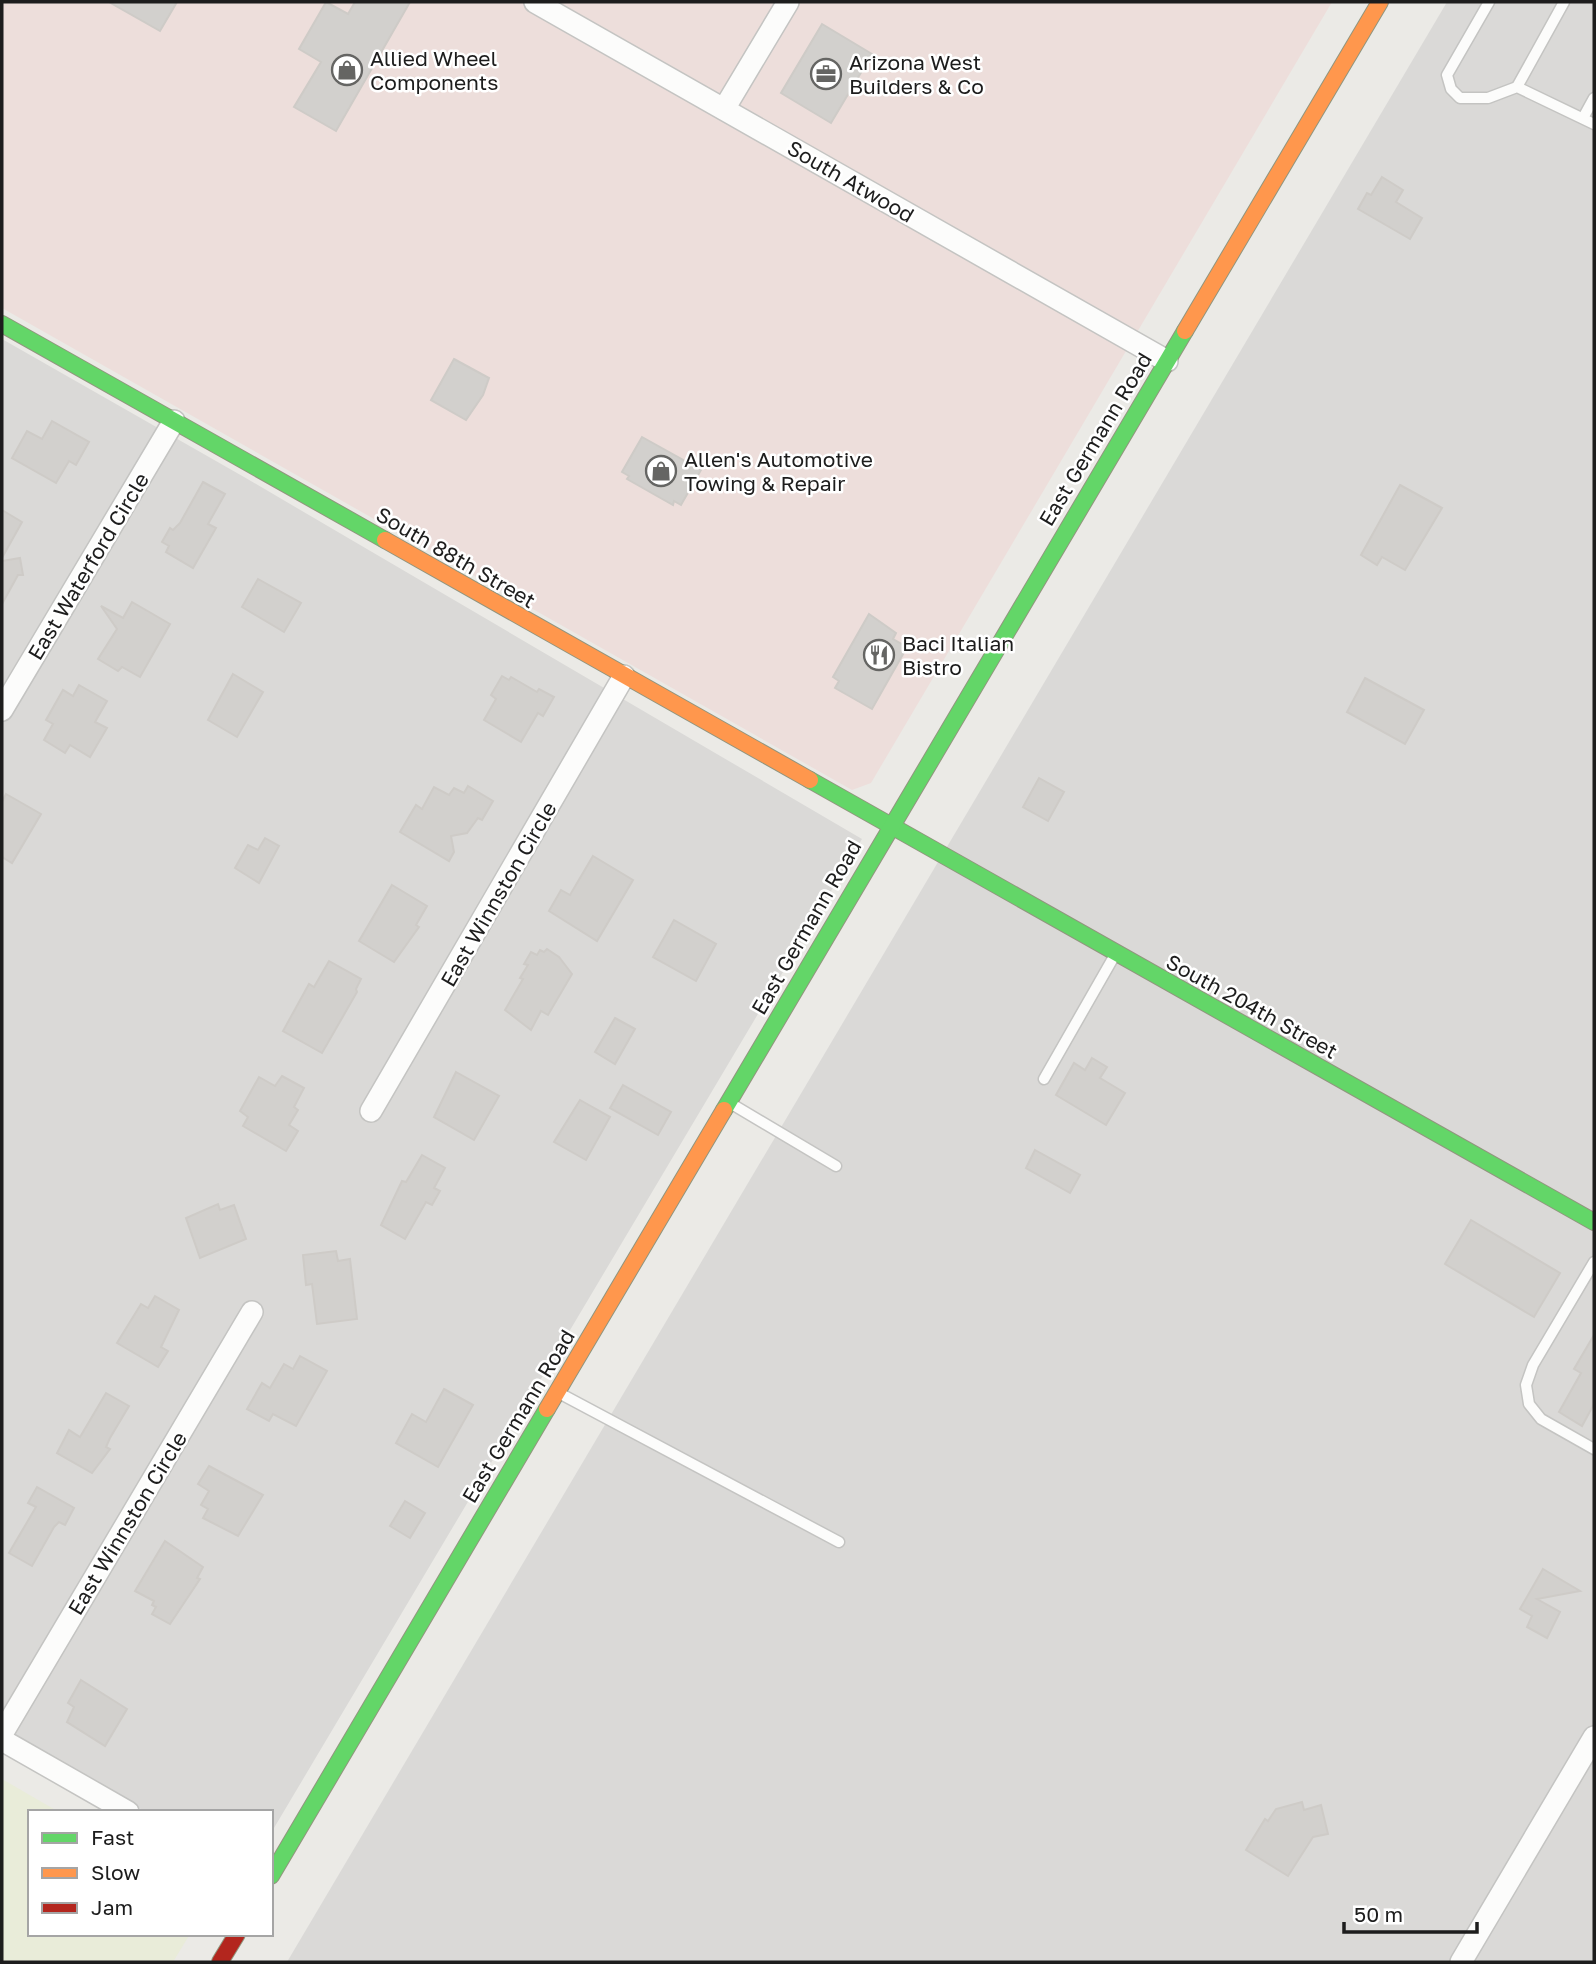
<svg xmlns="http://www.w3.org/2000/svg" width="1596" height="1964" font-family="'Golos Text',sans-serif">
  <rect width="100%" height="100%" fill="#ebeae6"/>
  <g fill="#dad9d7">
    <path d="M1447,2H1594V1962H287Z"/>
    <path d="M2,339L244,477L862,839L271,1833V1812H146L2,1730Z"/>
  </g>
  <path fill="#eddedb" d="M2,2H1332L871,783L852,790L2,308Z"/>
  <path fill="#e9ecd9" d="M2,1779L59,1812H30V1934H190L173,1962H2Z"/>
  <g fill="#d2d0cd" stroke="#cecbc7" stroke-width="2">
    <path d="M109,2H177L160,31Z"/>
    <path d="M326,2L348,14L355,2H410L336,131L294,107L321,62L299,49Z"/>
    <path d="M822,24L872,54L831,123L781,93Z"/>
    <path d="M1382,177L1403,190L1396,202L1422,218L1410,239L1358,209L1367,193L1371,195Z"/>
    <path d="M454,359L489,378L483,395L466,420L431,400Z"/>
    <path d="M52,421L89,442L76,465L69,461L56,483L12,458L27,431L42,439Z"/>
    <path d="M642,437L701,470L681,505L674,501L673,505L627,479L629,476L622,472Z"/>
    <path d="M203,482L225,494L208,524L216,528L193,568L166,552L169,546L162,542L170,528L173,530L180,523Z"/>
    <path d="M1400,485L1442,508L1405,570L1382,557L1377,565L1361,555Z"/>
    <path d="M2,510L22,522L2,558Z"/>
    <path d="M20,558L23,575H18L2,604V561Z"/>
    <path d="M258,579L301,603L284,632L242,607Z"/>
    <path d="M132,602L170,624L140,677L122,667L118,671L98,659L117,629L101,606L123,618Z"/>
    <path d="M869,614L896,633L893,639L907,647L872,709L835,688L839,681L833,677Z"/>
    <path d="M233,674L263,692L237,737L208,720Z"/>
    <path d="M502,676L509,680L511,677L537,692L539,689L554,697L543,716L538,713L521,742L484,720L496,699L491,695Z"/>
    <path d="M1365,678L1424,710L1405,744L1347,712Z"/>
    <path d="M79,685L107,701L95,722L107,728L90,757L70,745L65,753L44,740L53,724L46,720L63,690L73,696Z"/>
    <path d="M1039,778L1064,792L1048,821L1023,807Z"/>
    <path d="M468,786L493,801L482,820L478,818L467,833L451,836L454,852L449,861L400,832L416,805L422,809L434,787L449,795L454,788L464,793Z"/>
    <path d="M6,794L41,814L12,863L2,857V802Z"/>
    <path d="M265,838L279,846L259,883L235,868L248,845L258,850Z"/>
    <path d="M593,856L633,880L597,941L549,911L561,890L570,895Z"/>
    <path d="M392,885L427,906L416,925L419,927L394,962L359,941Z"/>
    <path d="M674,920L716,944L696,981L653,957Z"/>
    <path d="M547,949L559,957L572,974L548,1015L541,1011L531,1030L505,1010L523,979L520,978L528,965L524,964L531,952L537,955L540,950L544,952Z"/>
    <path d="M329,961L361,979L356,989L357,992L322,1053L283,1031L309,984L314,987Z"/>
    <path d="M615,1018L635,1029L615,1064L595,1052Z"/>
    <path d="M1092,1058L1107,1067L1100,1078L1125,1093L1106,1125L1056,1095L1074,1063L1085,1070Z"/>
    <path d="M456,1072L499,1096L474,1140L434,1117Z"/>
    <path d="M282,1076L304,1088L294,1107L298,1110L289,1125L298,1131L286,1151L243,1126L248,1117L240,1111L259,1077L275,1086Z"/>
    <path d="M623,1085L671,1112L658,1135L610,1108Z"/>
    <path d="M580,1100L610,1117L586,1160L554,1142Z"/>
    <path d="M1035,1150L1080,1175L1070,1193L1026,1168Z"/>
    <path d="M422,1155L445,1168L434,1188L440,1191L432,1205L426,1202L405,1239L381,1225L402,1181L406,1182Z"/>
    <path d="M218,1204L220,1210L234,1205L246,1239L200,1258L186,1218Z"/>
    <path d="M1471,1220L1560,1273L1534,1317L1445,1264Z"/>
    <path d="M336,1251L338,1261L350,1259L357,1319L317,1324L312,1284L306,1285L303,1255Z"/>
    <path d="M155,1296L179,1310L161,1347L168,1351L158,1367L117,1343L141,1304L148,1308Z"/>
    <path d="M1594,1335V1404L1582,1426L1559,1412L1581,1373L1574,1369Z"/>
    <path d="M300,1356L327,1371L296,1426L273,1414L269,1421L247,1409L262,1383L270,1388L284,1364L293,1369Z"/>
    <path d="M444,1389L473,1405L438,1467L396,1443L412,1414L426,1422Z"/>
    <path d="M106,1393L129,1406L110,1438L106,1447L110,1449L92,1473L57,1453L69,1430L80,1437Z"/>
    <path d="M209,1466L263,1495L238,1536L203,1518L208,1509L201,1505L209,1491L198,1484Z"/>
    <path d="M37,1487L74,1508L65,1525L59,1522L54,1527L32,1566L9,1553L36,1507L28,1503Z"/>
    <path d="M405,1501L425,1513L410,1538L390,1526Z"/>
    <path d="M165,1541L203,1567L197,1578L200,1579L170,1624L152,1614L156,1607L152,1605L154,1601L135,1591Z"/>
    <path d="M1543,1569L1580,1591L1537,1599L1560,1612L1547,1638L1527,1627L1532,1616L1520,1609Z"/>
    <path d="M81,1680L127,1709L105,1746L67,1722L74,1707L68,1703Z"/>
    <path d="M1302,1802L1304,1810L1321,1805L1328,1834L1313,1837L1288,1876L1246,1850L1265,1819L1268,1821L1276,1809Z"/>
  </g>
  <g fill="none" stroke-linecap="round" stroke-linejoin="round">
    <g stroke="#c4c4c2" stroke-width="13">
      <g id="lane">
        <path d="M1489,2L1447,75L1451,89L1460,98H1488L1517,87L1594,124"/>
        <path d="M1517,87L1564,2"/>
        <path d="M1583,118L1594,98"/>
        <path d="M1044,1079L1116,953"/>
        <path d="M730,1103L836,1166"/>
        <path d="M1594,1262L1533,1365L1526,1385L1529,1404L1541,1419L1594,1449"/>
        <path d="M559,1393L839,1542"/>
      </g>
    </g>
    <g stroke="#c4c4c2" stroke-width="24">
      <g id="street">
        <path d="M535,2L1167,361"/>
        <path d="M724,109L788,2"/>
        <path d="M2,710L174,421"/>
        <path d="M371,1111L624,676"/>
        <path d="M2,1734L252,1312"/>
        <path d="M2,1740L128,1812"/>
        <path d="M1461,1962L1594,1737"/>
      </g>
    </g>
    <g stroke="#91957e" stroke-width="18">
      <g id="fast">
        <path d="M2,324L385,540"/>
        <path d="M810,780L1594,1222"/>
        <path d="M724,1110L1185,331"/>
        <path d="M271,1876L547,1409"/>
      </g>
    </g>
    <g stroke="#91957e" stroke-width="18">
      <g id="slow">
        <path d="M1185,331L1380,2"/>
        <path d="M385,540L810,780"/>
        <path d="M547,1409L724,1110"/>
      </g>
    </g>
    <g stroke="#91957e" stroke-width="18">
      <path id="jam" d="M220,1962L237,1934"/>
    </g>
    <use href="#lane" stroke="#fcfcfb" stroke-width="10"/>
    <use href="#street" stroke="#fcfcfb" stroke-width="21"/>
    <use href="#fast" stroke="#63d668" stroke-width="16"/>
    <use href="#slow" stroke="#ff974d" stroke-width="16"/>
    <use href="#jam" stroke="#b3261e" stroke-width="16"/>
  </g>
  <defs>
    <g id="shop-ring" transform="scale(1.575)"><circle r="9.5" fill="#fff" stroke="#656563" stroke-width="1.5"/><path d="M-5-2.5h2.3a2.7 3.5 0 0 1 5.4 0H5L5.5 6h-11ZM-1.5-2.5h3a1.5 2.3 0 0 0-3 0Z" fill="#656563"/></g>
    <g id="office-ring" transform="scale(1.575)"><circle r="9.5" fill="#fff" stroke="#656563" stroke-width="1.5"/><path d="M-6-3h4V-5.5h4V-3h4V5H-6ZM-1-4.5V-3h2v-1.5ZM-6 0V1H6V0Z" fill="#656563"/></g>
    <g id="restaurant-ring" transform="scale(1.575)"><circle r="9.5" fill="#fff" stroke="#656563" stroke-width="1.5"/><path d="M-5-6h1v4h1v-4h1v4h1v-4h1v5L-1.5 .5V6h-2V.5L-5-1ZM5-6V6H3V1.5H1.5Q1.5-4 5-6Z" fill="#656563"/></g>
  </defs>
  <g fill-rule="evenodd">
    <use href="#shop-ring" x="347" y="70"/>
    <use href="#office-ring" x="826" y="74"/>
    <use href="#shop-ring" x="661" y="471"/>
    <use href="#restaurant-ring" x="879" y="655"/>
  </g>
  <g text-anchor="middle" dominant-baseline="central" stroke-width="5" stroke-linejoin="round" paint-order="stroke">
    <g font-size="21" fill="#1d1d1d" stroke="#fff" text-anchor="start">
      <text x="370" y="58">Allied Wheel<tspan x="370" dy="24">Components</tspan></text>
      <text x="849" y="62">Arizona West<tspan x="849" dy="24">Builders &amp; Co</tspan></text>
      <text x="684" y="459">Allen's Automotive<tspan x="684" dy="24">Towing &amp; Repair</tspan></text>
      <text x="902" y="643">Baci Italian<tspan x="902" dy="24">Bistro</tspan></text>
    </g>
    <g font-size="21" fill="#1d1d1d" stroke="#fff">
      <text transform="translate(851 181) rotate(30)">South Atwood</text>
      <text transform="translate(1095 439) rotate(-59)">East Germann Road</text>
      <text transform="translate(456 557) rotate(30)">South 88th Street</text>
      <text transform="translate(88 566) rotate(-59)">East Waterford Circle</text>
      <text transform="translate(498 894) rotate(-60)">East Winnston Circle</text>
      <text transform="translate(806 927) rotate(-60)">East Germann Road</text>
      <text transform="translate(1252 1006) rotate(29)">South 204th Street</text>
      <text transform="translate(518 1416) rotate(-59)">East Germann Road</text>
      <text transform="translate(127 1523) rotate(-59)">East Winnston Circle</text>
    </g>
  </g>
  <rect width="1596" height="1964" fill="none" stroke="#1d1d1d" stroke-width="7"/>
  <rect x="28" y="1810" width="245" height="126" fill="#ffffff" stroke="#a5a5a5" stroke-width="2"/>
  <rect x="42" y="1833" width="35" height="10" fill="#63d668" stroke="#a5a5a5" stroke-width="2"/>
  <text x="91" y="1845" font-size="21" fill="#1d1d1d">Fast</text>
  <rect x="42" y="1868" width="35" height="10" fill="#ff974d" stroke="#a5a5a5" stroke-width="2"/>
  <text x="91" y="1880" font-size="21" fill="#1d1d1d">Slow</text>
  <rect x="42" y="1903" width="35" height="10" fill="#b3261e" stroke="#a5a5a5" stroke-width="2"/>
  <text x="91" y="1915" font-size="21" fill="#1d1d1d">Jam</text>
  <path d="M1344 1922v10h133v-10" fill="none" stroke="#1d1d1d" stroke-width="3.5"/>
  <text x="1354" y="1922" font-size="21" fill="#1d1d1d" stroke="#ffffff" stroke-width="5" paint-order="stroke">50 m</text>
</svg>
